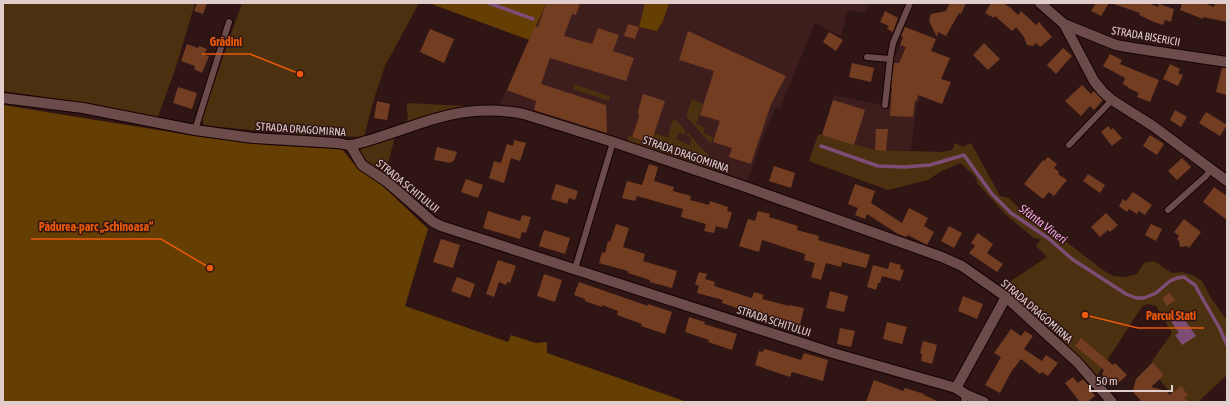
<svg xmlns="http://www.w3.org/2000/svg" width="1230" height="405" font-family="'Asap Condensed',sans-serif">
  <rect width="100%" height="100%" fill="#301515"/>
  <g fill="#3e1d1d">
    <path d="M546,3H870L865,12L847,11L844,27L841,36L815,23L780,108L776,107L765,131L747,183L743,179L730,177L612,137L521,108L500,104L535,26L542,13Z"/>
    <path d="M907,28L936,39L931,51L950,58L942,77L924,70L919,102L917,103L911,151L875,150L822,135L834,95L881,105L889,106L893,56L896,55Z"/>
  </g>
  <g fill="#4b310f">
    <path d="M3,3H195L177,64L158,117L85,103L3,91Z"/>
    <path d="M242,3H419L385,66L374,99L364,137L299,135L211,126L204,125L202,117Z"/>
    <path d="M574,84L609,96L610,98L609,101L573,89Z"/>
    <path d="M692,99L703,104L696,124L705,128L703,133L713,137L711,144L686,116Z"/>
    <path d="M407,103L464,106L465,108L393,129L407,121C409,115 406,109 407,103Z"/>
    <path d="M673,119L676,120L686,131L684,135L679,133L676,139L689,145L692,138L687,136L688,133L720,168L723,175L627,142L628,135L650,143L654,133L669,138V137L668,136Z"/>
    <path d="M818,135H822L875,150L942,152L952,150L955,143L963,147L971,143L1000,196L1009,198L1021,210L1045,228L1047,227L1103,270L1113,276L1125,277L1137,274L1144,263L1154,261L1172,273L1182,272L1194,276L1202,281L1211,298L1226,319L1227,322V375L1198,402H1172L1175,398L1159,379L1164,375L1152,361L1172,333L1156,306C1149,304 1146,303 1141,308L1097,376L1079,358L1002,287L1047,257L1036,246L1041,239L1034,238L1005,214L978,184L975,176L960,163L940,172L928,180L888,190L809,161Z"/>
    <path d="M395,137L385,175L360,159L359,152L364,145Z"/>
  </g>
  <g fill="#643e02">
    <path d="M429,3H546L542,13L529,40Z"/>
    <path d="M645,3H669L663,21L657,31L639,27Z"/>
    <path d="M3,105L189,135L268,145L342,149L354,164L381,184L428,229L405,306L508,342L511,335L536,343L547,342V353L687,402H3Z"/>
  </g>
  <path fill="#7d4d75" d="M1178,310L1196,336L1182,345L1175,335L1179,333L1168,317Z"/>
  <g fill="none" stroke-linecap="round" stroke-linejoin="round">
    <g stroke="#7d4d75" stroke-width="3.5">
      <path d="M489,3L533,19"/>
      <path d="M821,146L878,166L904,167L930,165L964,155L992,194L1011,213L1048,238L1072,259L1126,294L1136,298H1144L1156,293L1170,281L1177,278L1184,277L1189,281L1195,285L1201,296L1220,329L1227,345"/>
    </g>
  </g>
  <g fill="#733d22">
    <path d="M197,3H207L203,14L194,11Z"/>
    <path d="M546,3H580L576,15L572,14L564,36L592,44L598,28L619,35L613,51L634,58L626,81L550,58L541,84L606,105L607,133L534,110L536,101L507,90L535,26L538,27Z"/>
    <path d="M950,3H966L961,14L959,13L946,36L938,32L937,37L929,21L931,14L946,11Z"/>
    <path d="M991,3H1003L1011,8L1018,15L1021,11L1036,25L1039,22L1052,37L1040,47L1036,43L1033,46L1027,45L1024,37L1016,27L1012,31L995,16L994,18L985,13Z"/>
    <path d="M1096,3H1109L1101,16L1091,11Z"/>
    <path d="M1115,3H1148L1158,7L1159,4L1174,9L1171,22L1165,20L1163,25L1154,22L1139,15L1140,13L1114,4Z"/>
    <path d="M1182,3H1204L1214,7L1215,3L1227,4V22L1203,17V19L1180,10Z"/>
    <path d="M885,11L898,18L893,32L887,29L889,26L880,22Z"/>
    <path d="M628,24L639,27L635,39L624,36Z"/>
    <path d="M905,27L936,39L931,51L950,58L941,79L951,82L942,104L918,95L917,100L915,101L913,117L890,116L892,88H891L894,63H899L906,47L900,45L903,37L901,36Z"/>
    <path d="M430,29L454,39L444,63L420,52Z"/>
    <path d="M688,31L786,76L771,104L751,164L729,157L732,148L713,142L720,121L700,115L714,71L679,60Z"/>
    <path d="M829,32L843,40L836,51L823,42Z"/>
    <path d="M984,43L1000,59L988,70L973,55Z"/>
    <path d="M187,44L198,48L199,46L207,49L204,55L209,56L202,73L194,69L195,66L181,61Z"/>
    <path d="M1063,48L1072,56L1056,74L1047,65Z"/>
    <path d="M1110,54L1122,60L1120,64L1159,80L1150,102L1137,97L1139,93L1128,88V87L1123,84L1125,78L1103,66Z"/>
    <path d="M852,63L874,68L871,82L849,77Z"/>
    <path d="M1170,64L1180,69L1178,73L1183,75L1178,86L1163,79Z"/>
    <path d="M1222,68H1227V95L1216,92Z"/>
    <path d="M1082,85L1091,94L1094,91L1103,100L1094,110L1090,106L1081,116L1065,101Z"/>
    <path d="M178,87L197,93L192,109L173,103Z"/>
    <path d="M643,94L665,101L651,143L632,137L639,117L638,111Z"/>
    <path d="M833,100L865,110L854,145L822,135Z"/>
    <path d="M377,101L390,104L387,120L374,118Z"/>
    <path d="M1175,110L1187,117L1181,127L1170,120Z"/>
    <path d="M1206,112L1227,125L1220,136L1199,123Z"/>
    <path d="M1108,126L1111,130L1113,128L1122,138L1112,146L1101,132Z"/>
    <path d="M876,129H888L886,151L875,150Z"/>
    <path d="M1150,135L1164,144L1157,155L1143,146Z"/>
    <path d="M514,140L526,143L520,161L511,158L504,183L489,178L494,161L501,163L507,144L513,146Z"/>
    <path d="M437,147L457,152L454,161H452L451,163L434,160Z"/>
    <path d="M1048,157L1057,164L1054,168L1059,172L1058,174L1067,180L1054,196L1049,192L1043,199L1024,184L1043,160L1044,161Z"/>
    <path d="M1182,158L1191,167L1177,180L1168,171Z"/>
    <path d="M649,164L658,167L654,181L674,187L673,191L691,196L690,200L709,205L710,201L728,207L727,211L732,212L727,229L716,226L714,233L704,231L706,224L681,217L683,209L637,196L635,201L622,198L627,181L642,185Z"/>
    <path d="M774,166L795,173L791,188L769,181Z"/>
    <path d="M1088,174L1105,185L1100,193L1083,181Z"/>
    <path d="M466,179L483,185L478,198L461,192Z"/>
    <path d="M556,184L578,191L575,200L569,198L567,204L551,199Z"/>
    <path d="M855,184L875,191L871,203L902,223L909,208L928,218L924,226L934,232L927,245L908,235L906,237L898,234L867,214L865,219L855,215L858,208L848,204Z"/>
    <path d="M1214,187L1227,196V220L1203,202Z"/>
    <path d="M1133,192L1152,205L1145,215L1139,211L1137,214L1129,209L1127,212L1119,206L1123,199L1126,201Z"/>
    <path d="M488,211L520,221L522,215L531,217L526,233L522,232L520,239L483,228Z"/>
    <path d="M758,211L770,214L769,217L798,226L797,230L819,236L818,240L870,255L866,268L842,262L841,267L826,263L821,280L811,277L815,263L804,260L805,254L762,240L759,252L739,246L748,219L755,221Z"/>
    <path d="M1106,213L1118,225L1110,232L1108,230L1100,237L1091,227Z"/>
    <path d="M1184,219L1201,232L1189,248L1187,246L1180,247L1179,241L1177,239L1179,236L1174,232Z"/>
    <path d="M616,224L629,228L623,247L645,254L643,261L677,271L672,288L650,282V280L628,273V271L599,263L602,252L605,253L608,241L610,242Z"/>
    <path d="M1151,224L1162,229L1156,241L1145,235Z"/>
    <path d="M949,226L962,233L954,248L941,241Z"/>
    <path d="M544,230L570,238L565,254L539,246Z"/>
    <path d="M978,233L993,244L987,253L1003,264L997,272L969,253L975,246L971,243Z"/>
    <path d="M441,239L460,245L453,268L433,262Z"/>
    <path d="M498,260L516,266L510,283L507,282L506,285L499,282L494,297L486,294Z"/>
    <path d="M890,262L901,265L900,269L904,270L900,281L882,276L880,283H878L876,290L867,287L873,265L888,269Z"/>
    <path d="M699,272L707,274L705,279L715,282L714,286L752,298L754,292L764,295L762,299L789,306V305L804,308L800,325L738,307L737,308L722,303L723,300L697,293L699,286L695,284Z"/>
    <path d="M544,274L562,280L555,302L537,296Z"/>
    <path d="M457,277L475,284L470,298L451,291Z"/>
    <path d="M579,282L648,306V304L672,312L665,334L641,326L642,324L617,315L618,311L602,305V307L585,301V299L574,295Z"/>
    <path d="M830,291L848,296L844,312L826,308Z"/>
    <path d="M1169,293L1175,300L1167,306L1162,298Z"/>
    <path d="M963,296L983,304L977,319L958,311Z"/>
    <path d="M689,317L705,322L704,324L737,334L732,350L708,342L709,340L685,332Z"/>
    <path d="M887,322L907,327L902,344L883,339Z"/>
    <path d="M840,328L855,331L851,347L837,344Z"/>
    <path d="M1011,329L1021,336L1025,331L1033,336L1024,349L1042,361L1046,355L1058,363L1048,376L1042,372L1040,374L1021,359L1011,372L1000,393L985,385L1001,357L994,353Z"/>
    <path d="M1081,338L1113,365L1115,363L1127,375L1116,385L1112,380L1110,383L1102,374L1104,370L1075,346Z"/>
    <path d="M923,341L937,345L932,364L921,361L922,354L920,353Z"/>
    <path d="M765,349L801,360L804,353L828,360L823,381L792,372L790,377L755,365L759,351L762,352Z"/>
    <path d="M1153,362L1164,375L1151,387L1166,391L1170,395L1181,386L1188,395L1184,398L1188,402H1142L1134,393L1133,390L1136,379Z"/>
    <path d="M1073,377L1078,383L1083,379L1089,386L1088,387L1095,396L1087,402H1080L1065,383Z"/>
    <path d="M874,380L903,391L905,388L924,394V395L939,402H866Z"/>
  </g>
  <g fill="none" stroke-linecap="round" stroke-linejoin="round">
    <g stroke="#160203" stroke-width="8">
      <g id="lane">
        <path d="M867,57L890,59"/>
        <path d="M885,105L890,59L893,43L910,3"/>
        <path d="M195,130L229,22"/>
        <path d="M1069,145L1112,100"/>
        <path d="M1168,210L1206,176L1211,169"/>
        <path d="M575,269L613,142"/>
        <path d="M964,402L965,394"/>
      </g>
    </g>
    <g stroke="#160203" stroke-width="12">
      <g id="street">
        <path d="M1040,3L1064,24L1094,81L1103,92L1112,100L1153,126L1227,181"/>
        <path d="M1064,24L1116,45L1133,48L1227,62"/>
        <path d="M3,98L83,108L195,130L253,138L337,143C341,143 345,145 349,145C355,145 362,142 367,141C390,134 411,126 434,119C463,110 494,108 524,114L613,142L740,185L942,257L962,266L1006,297L1077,362L1112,402"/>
        <path d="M350,145L362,165L386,181L433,222L441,226L833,353L956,388L965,394L984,402"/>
        <path d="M956,388L1006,297"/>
      </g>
    </g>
    <use href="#lane" stroke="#6c4c4b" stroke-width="6"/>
    <use href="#street" stroke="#6c4c4b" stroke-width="10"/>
  </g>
  <g text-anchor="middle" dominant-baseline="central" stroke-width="3" stroke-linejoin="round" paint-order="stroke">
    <g font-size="11" fill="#e0cdcc" stroke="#301515">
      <text transform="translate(1146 36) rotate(10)">STRADA BISERICII</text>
      <text transform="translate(301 129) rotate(4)">STRADA DRAGOMIRNA</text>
      <text transform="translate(686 154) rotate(19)">STRADA DRAGOMIRNA</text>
      <text transform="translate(408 186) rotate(39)">STRADA SCHITULUI</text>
      <text transform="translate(1037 311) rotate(41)">STRADA DRAGOMIRNA</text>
      <text transform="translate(774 321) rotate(18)">STRADA SCHITULUI</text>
    </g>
    <g font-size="12" font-style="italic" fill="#f5ace8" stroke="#301515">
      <text transform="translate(1043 224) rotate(37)">Sfânta Vineri</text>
    </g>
  </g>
  <path fill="none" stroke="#e8590c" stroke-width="1.5" d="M300 74L250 54H202M210 268L161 239H31M1085 315L1138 328H1204"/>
  <g fill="#e8590c" stroke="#301515" stroke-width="1.5">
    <circle cx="300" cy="74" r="4"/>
    <circle cx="210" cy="268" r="4"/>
    <circle cx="1085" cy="315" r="4"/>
  </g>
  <g font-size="12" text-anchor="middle" font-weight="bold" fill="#e8590c" stroke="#301515" stroke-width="3" stroke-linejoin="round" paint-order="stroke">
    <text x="226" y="46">Grădini</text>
    <text x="96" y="231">Pădurea-parc „Schinoasa“</text>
    <text x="1171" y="320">Parcul Stati</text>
  </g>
  <rect width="1230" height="405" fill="none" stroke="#e0cdcc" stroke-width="8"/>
  <path d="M1090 385v6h82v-6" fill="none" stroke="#e0cdcc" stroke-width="2"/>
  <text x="1096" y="385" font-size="12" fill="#e0cdcc" stroke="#301515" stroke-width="3" paint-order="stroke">50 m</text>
</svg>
